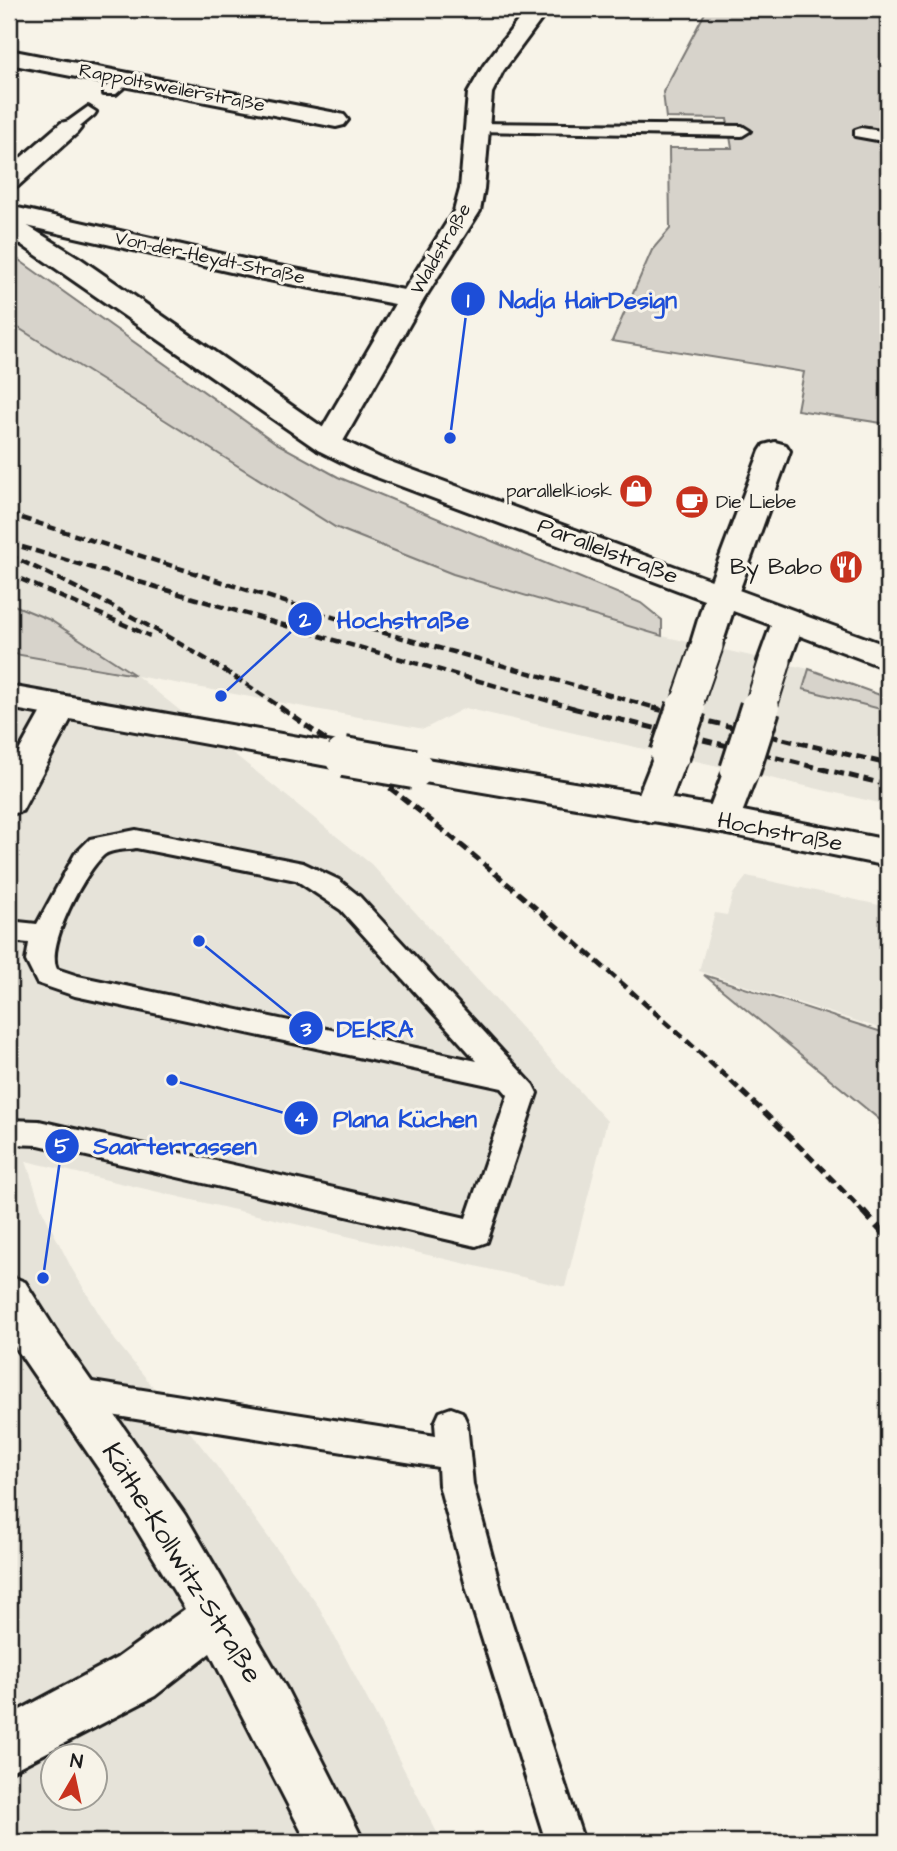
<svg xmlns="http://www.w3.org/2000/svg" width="897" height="1851" font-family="'Architects Daughter',sans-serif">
  <rect width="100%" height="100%" fill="#f7f3e8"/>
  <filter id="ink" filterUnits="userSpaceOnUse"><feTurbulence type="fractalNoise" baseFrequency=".0143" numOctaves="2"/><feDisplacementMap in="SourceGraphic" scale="14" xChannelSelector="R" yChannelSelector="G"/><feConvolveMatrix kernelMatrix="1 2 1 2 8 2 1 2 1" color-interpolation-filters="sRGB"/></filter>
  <g filter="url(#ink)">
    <g fill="#e6e3d9" fill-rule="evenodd">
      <path d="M9,322L163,421L453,574L662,636L809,669L804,689L888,711V805L465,708L424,729L137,676L371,864L607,1121L565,1287L26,1161L42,1210L72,1269L115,1340L210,1457L319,1607L442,1842H9ZM52,1756H94V1798H52Z"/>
      <path d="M747,876L888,907V1031L699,971L715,913L727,915L733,894Z"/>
    </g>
    <g fill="#d7d3cb" stroke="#7a7874" stroke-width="2">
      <path d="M707,9H888V424L797,410L804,372L612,341L652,250L670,229L669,148H732L727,119L666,118L663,92Z"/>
      <path d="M9,253L276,443L338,477L641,603L662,620V636L453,574L335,527L9,322Z"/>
      <path d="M9,603L50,620L135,675L9,653Z"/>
      <path d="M809,669L888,698V711L803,689Z"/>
      <path d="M704,975L888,1034V1128L886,1125Z"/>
    </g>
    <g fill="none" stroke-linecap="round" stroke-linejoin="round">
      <g stroke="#1c1c1c" stroke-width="6">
        <g id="service">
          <path d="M125,73L131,75V81L116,94H104V88Z"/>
          <path d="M88,107L96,112L94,115L75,131H63V125Z"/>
          <path d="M478,123L742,126L750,131L742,136L472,131V125Z"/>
          <path d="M861,128L888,132V142L855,136V130Z"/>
          <path d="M136,830L303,863L339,880L359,896L533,1085L537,1093L487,1242L476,1246L39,1145L9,1144V1120L39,1121L466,1218L508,1095L502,1088L75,996L37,983L26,961L29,943L9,941V921L37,924L75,854L90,839ZM136,848L296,880L341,910L477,1061L78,976L57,969C45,946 85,871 104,855C111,849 126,850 136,848Z"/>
          <path d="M73,1379L436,1436L435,1423L440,1412L451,1408L462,1412L467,1423L473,1485L501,1590L584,1842H546L467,1590L439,1485L438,1467L73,1409L62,1404L57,1394L62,1384Z"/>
        </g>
      </g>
      <g stroke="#1c1c1c" stroke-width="6">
        <g id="minor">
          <path d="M527,9H549L503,71L492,93L484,189L480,211L424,299L338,450L328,453L318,450L313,444L395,304L253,277L9,222V206L253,261L404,290L454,211L460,189L468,93L484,65Z"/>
          <path d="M9,50L336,113L344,115L348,120L344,125L336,127L9,64Z"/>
          <path d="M69,121L77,123L81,128L77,133L18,186L9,188V168L61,123Z"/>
          <path d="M775,442L786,445L790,451L738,594L733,601L722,604L711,601L706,594L760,451L764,445Z"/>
          <path d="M789,610L888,646V669L777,627L773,620L777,613Z"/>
          <path d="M60,696L72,699L77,707L22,811L9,815V769L48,699Z"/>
          <path d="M9,1276L25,1282L56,1331L185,1515L286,1688L364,1842H307L210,1653L155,1696L9,1772V1716L117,1658L185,1609L107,1481L9,1338Z"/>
        </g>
      </g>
      <g stroke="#1c1c1c" stroke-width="6">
        <g id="secondary">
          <path d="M9,217L18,220L81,259L338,438L380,458L801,613L805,620L787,669L775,672L763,669L758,661L771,625L733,611L719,654L707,657L695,654L690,646L704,600L358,470L318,450L9,236Z"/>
          <path d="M670,743L682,746L688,755L664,818L651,822L638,818L633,809L658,746Z"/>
          <path d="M740,759L753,762L758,771L736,829L723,833L710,829L705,820L727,762Z"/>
        </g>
      </g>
      <g stroke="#1c1c1c" stroke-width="6">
        <g id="primary">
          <path d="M9,686L344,745L357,748L362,757L357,766L344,769L9,708Z"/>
          <path d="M414,757L723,807L888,840V866L723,833L401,778L396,769L401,760Z"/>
        </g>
      </g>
      <use href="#service" fill="#f7f3e8" fill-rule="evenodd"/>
      <use href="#minor" fill="#f7f3e8" fill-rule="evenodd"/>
      <use href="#secondary" fill="#f7f3e8" fill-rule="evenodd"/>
      <use href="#primary" fill="#f7f3e8" fill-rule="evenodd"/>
      <g stroke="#1c1c1c" stroke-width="4.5" stroke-dasharray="9 4.5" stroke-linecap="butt">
        <path d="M9,514L370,629L660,709"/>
        <path d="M9,543L337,641L578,709"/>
        <path d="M9,555C105,600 196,649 283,709"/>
        <path d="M9,574L150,636"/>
      </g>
      <g stroke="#1c1c1c" stroke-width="5" stroke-dasharray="10 5" stroke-linecap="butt">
        <path d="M281,708C397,788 505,880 610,973C698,1050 785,1128 864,1213"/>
        <path d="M572,708L888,785"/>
        <path d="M652,708L888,764"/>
      </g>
      <path stroke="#1c1c1c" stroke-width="7" stroke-dasharray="13 7" stroke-linecap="butt" d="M863,1211L888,1238"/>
      <g stroke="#1c1c1c" stroke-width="35" stroke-linecap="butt">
        <g id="secondary-bridge-far1">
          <path d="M685,709L707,646"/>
          <path d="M760,709L775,661"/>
        </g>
      </g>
      <g stroke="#1c1c1c" stroke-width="44" stroke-linecap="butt">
        <g id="secondary-bridge">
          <path d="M670,755L686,708"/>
          <path d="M740,771L760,708"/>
        </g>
      </g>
      <g stroke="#1c1c1c" stroke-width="44" stroke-linecap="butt">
        <path id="primary-bridge" d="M344,757L414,769"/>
      </g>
      <use href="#secondary-bridge-far1" stroke="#f7f3e8" stroke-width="31"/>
      <use href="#secondary-bridge" stroke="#f7f3e8" stroke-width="38"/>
      <use href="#primary-bridge" stroke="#f7f3e8" stroke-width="38"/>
    </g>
  </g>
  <defs>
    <g id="shop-disc" transform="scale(1.75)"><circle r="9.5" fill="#c8321e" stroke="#f7f3e8"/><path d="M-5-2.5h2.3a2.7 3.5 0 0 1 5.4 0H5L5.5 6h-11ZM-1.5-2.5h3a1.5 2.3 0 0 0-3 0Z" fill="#fff"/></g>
    <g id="cafe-disc" transform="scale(1.75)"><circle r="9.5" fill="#c8321e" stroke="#f7f3e8"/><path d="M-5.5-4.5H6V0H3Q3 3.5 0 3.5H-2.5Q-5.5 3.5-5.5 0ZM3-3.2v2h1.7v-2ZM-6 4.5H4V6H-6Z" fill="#fff"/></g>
    <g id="restaurant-disc" transform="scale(1.75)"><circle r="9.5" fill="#c8321e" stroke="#f7f3e8"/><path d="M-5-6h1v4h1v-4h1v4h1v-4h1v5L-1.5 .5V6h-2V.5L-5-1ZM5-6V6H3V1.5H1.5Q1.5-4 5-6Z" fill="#fff"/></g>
  </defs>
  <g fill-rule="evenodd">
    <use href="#shop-disc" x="636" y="491"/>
    <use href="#cafe-disc" x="692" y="502"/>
    <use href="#restaurant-disc" x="846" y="567"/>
  </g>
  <g text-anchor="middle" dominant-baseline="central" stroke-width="6" stroke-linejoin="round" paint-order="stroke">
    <g font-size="19" fill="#1c1c1c" stroke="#f7f3e8">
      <text transform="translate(172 88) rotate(11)">Rappoltsweilerstraße</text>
      <text transform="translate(441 249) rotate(-60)">Waldstraße</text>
      <text transform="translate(210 258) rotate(12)">Von-der-Heydt-Straße</text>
    </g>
    <g font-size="19" fill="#1c1c1c" stroke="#f7f3e8" text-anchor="end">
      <text x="612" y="491">parallelkiosk</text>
      <text x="716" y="502" text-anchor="start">Die Liebe</text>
    </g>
    <g font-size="23" fill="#1c1c1c" stroke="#f7f3e8">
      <text transform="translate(608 551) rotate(21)">Parallelstraße</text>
      <text transform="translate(780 832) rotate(11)">Hochstraße</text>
    </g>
    <g font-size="23" fill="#1c1c1c" stroke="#f7f3e8" text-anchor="end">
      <text x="822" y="567">By Babo</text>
    </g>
    <g font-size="28" fill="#1c1c1c" stroke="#f7f3e8">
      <text transform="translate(182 1563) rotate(58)">Käthe-Kollwitz-Straße</text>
    </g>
  </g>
  <path fill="none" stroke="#1d4ed8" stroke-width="2.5" d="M450 438L468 299M221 696L305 619M199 941L306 1028M172 1080L301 1118M43 1278L62 1146"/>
  <g fill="#1d4ed8" stroke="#f7f3e8" stroke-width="2.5">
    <circle cx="450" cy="438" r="7"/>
    <circle cx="221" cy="696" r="7"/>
    <circle cx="199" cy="941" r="7"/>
    <circle cx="172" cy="1080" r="7"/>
    <circle cx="43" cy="1278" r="7"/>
    <circle cx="468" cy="299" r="18"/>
    <circle cx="305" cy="619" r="18"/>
    <circle cx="306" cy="1028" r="18"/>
    <circle cx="301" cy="1118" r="18"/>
    <circle cx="62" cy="1146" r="18"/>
  </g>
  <g font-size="21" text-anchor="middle" font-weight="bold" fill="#fff">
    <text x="468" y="307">1</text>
    <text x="305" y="627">2</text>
    <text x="306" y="1036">3</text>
    <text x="301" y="1126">4</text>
    <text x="62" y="1153">5</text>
  </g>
  <g font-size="24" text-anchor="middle" font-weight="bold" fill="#1d4ed8" stroke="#f7f3e8" stroke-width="6" stroke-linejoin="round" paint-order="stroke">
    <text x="588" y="308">Nadja HairDesign</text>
    <text x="403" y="628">Hochstraße</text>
    <text x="375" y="1037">DEKRA</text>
    <text x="405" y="1127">Plana Küchen</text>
    <text x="175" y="1154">Saarterrassen</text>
  </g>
  <rect width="897" height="1851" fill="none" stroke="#f7f3e8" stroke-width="35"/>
  <rect x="18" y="18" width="862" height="1816" fill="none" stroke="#1c1c1c" stroke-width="2.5" filter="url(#ink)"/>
  <g transform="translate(74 1777) rotate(9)"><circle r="33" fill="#f7f3e8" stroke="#9f9d96" stroke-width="2"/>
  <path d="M0-5L12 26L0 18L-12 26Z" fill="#c8321e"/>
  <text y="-10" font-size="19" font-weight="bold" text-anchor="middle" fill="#1c1c1c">N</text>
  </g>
</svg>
